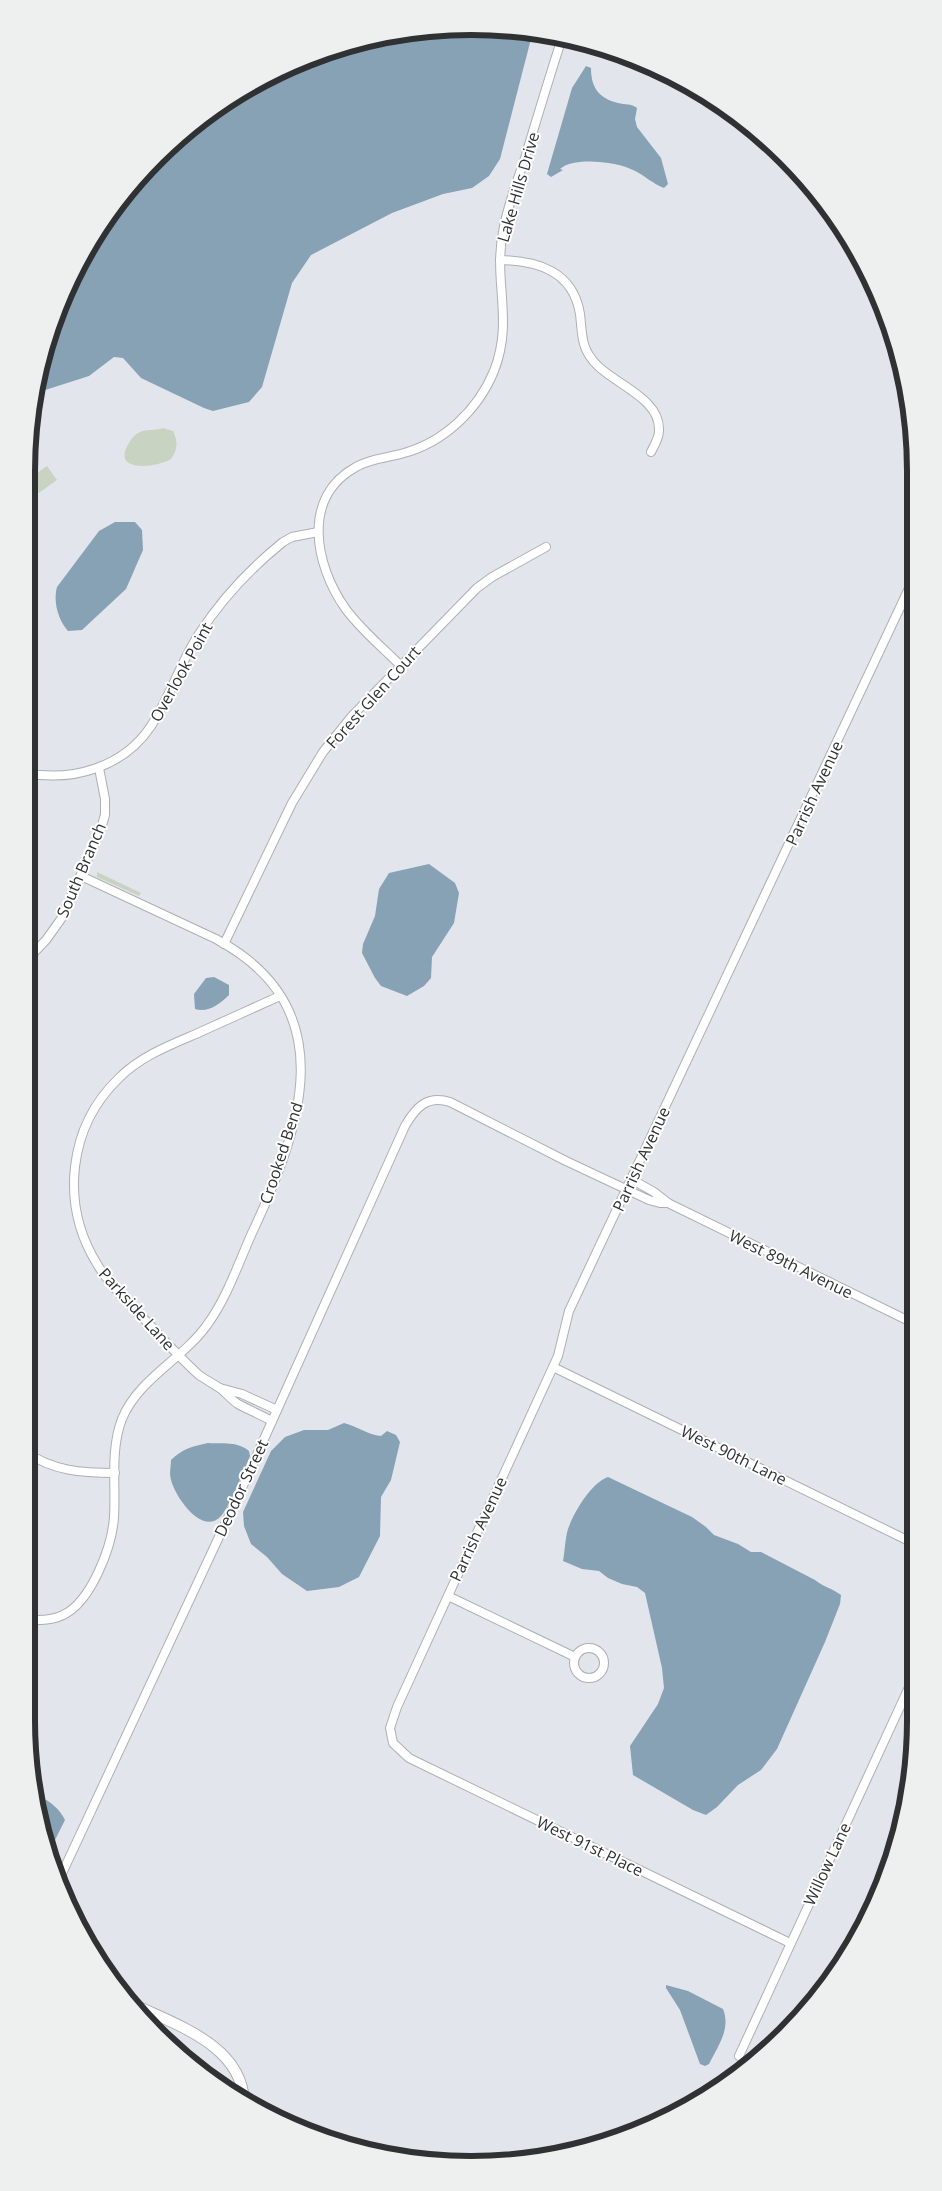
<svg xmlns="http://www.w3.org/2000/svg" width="942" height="2191" font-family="'Open Sans',sans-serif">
  <rect width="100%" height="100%" fill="#e2e6ec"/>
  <g fill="#c9d3c1">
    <path d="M163,428L173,431C178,441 178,450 171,459C156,468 110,473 129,443C131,439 135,434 140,432C147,429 154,431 163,428Z"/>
    <path d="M47,466L57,480L33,497L26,488V481Z"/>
    <path d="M97,872L141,893L139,896L97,877Z"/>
  </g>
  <g fill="#87a1b5">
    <path d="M442,27L533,31L500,159L489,176L472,188L443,194L392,213L311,255L292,283L262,387L249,402L213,411L204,408L141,378L123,358L114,357L89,376L39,392L50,328L86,248L137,178L200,118L275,72L356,41Z"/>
    <path d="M586,66L591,68C591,88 599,98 618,103C625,105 631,103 637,108L635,119L637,127L661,158L668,184L664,188C653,184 644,175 633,170C619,162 573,156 560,169L563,170L551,177L547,174L572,88Z"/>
    <path d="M115,522H135L142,530L143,550L126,589L82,630L68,631C58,620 53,601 57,587L99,531Z"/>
    <path d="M429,864L455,883L459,893L454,923L432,957L431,978L424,986L407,996L381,986L375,978L362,953L363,944L375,916L379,889L389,873Z"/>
    <path d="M214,977L229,985V995C220,1004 208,1013 195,1009L194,994L206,978Z"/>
    <path d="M344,1423C357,1426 368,1435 381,1436L387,1431L396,1435L400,1442L391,1480L381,1497L380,1536L359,1577L339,1587L307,1591L282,1574L267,1557L251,1544L244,1526L243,1512L271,1451L285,1437L304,1430H328Z"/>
    <path d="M208,1443C223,1444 237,1441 249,1451L250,1456C245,1468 229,1508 221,1516C202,1537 175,1496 171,1480C169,1474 171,1466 171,1460C182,1449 193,1446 208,1443Z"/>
    <path d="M608,1477L692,1517L706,1527L714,1535L738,1544L751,1552H761L815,1580C823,1587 832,1588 841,1595L840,1604L825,1642L777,1749L761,1770L738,1785L717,1807L706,1815L693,1810L633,1775L630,1746L658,1704L664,1688L662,1668L645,1593L637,1587L622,1584L608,1578L599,1571L582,1569L563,1561C565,1551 565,1539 568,1529C574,1512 591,1483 608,1477Z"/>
    <path d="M39,1797C50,1800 60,1810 65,1820L54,1842L48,1850Z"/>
    <path d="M666,1985L688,1991L723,2009C731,2029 718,2046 709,2064L705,2066L700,2064L680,2010L666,1988Z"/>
  </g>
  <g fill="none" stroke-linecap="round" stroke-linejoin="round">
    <g stroke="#acb0b5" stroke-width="10">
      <g id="street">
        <path d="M500,260C538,261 573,271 580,314C582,330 581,345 591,358C608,383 661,396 659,431C659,438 654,446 651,452"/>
        <path d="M401,666C382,647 360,629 345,608C315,565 301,497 356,467C371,458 388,458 404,453C444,442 478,410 494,371C514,320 493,282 503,232C507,207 517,182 525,158C537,118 549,78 562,38"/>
        <path d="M26,773C73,782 124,767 151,726C170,697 180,663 199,634C221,600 252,567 283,542L292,537L318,532"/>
        <path d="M224,944L292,803L323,752L352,716L477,588L492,577L546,547"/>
        <path d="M26,961L46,940L61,919L100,832L105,815V799L99,768"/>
        <path d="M668,1203L915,1324"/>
        <path d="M553,1367L915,1544"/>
        <path d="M220,1388L242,1394L277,1410"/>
        <path d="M272,1421C261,1415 249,1410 238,1404C232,1400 227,1394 221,1389C214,1384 206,1380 199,1375C181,1359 165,1341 149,1324C131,1305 110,1286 97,1264C60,1204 68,1127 119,1078C141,1056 170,1045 198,1033C225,1021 253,1008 280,996"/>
        <path d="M26,1452C53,1471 82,1473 115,1473"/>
        <path d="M448,1596L575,1657"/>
        <path d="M26,1620C38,1620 51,1621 63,1615C91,1602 112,1547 114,1517C116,1484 110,1450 122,1419C138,1379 183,1359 207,1325C227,1298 238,1264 252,1233C301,1128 345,1008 216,939L81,876"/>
        <circle cx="589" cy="1663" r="15"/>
        <path d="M58,1882L246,1479L405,1126C416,1107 427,1095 450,1102L566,1161L649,1200L660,1203H668L654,1192L631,1179"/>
        <path d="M790,1943L409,1758L393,1743L390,1728L397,1707L558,1356L569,1311L912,582"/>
        <path d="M739,2056L916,1672"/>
      </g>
    </g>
    <g stroke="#acb0b5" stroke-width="12">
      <path id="secondary" d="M129,2002C172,2024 241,2043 244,2101"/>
    </g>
    <use href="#street" stroke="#fff" stroke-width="8"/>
    <use href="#secondary" stroke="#fff" stroke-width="10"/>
  </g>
  <g text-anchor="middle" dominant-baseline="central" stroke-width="4" stroke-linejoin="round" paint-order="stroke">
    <g font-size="16" fill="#2f3133" stroke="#fff">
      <text transform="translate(518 187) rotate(-74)">Lake Hills Drive</text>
      <text transform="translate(181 672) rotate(-61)">Overlook Point</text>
      <text transform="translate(373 697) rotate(-48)">Forest Glen Court</text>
      <text transform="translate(814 793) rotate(-65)">Parrish Avenue</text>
      <text transform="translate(81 870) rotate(-67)">South Branch</text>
      <text transform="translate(281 1153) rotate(-72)">Crooked Bend</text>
      <text transform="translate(641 1159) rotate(-65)">Parrish Avenue</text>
      <text transform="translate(791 1264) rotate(26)">West 89th Avenue</text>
      <text transform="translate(137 1309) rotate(48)">Parkside Lane</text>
      <text transform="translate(734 1455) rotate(26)">West 90th Lane</text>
      <text transform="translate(241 1488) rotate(-65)">Deodor Street</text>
      <text transform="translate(478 1529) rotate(-65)">Parrish Avenue</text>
      <text transform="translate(590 1846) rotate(26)">West 91st Place</text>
      <text transform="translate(827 1864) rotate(-65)">Willow Lane</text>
    </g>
  </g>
  <path d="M0 0H942V2191H0ZM471 35H471A436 436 0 0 1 907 471V1720A436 436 0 0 1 471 2156H471A436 436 0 0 1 35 1720V471A436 436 0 0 1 471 35Z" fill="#eeefef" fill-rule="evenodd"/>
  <path fill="none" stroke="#2f3133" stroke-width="6" d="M471 35H471A436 436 0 0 1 907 471V1720A436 436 0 0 1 471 2156H471A436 436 0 0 1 35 1720V471A436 436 0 0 1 471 35Z"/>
</svg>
